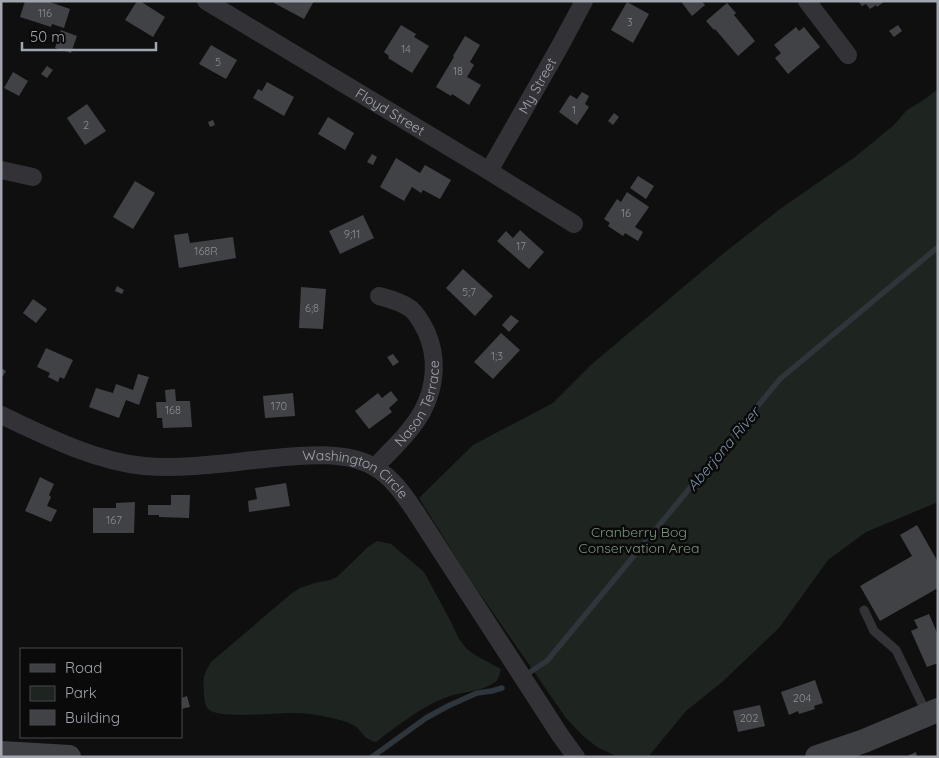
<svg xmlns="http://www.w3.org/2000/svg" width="939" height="758" font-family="Quicksand,sans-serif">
  <rect width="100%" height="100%" fill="#0f0f10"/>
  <g fill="#1e241f">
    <path d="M938,89V502L866,532L828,560L779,628L721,683L686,711L648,757H618L597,747L582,735L566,718L469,578L419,498L473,445L553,403L592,364L719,257L780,209L855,157L894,125L907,110L925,99Z"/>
    <path d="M377,541L391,544L424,572L450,620L459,639L467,649L475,655L501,669C499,675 499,681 492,684C478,692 461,692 447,697C421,707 398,725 376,742C363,739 364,733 355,726C345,719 309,713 295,713C278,712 219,720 208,709C203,704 203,683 204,676C206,671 208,667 211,662L292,593L300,588L315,583L330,580L337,577L368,547Z"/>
  </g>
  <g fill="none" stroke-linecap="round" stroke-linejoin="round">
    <g stroke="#2e353b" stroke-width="5.5">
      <path d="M530,672L547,661L780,379L938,247"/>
      <path d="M372,757L426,718L448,706L477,693L492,691L502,688"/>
    </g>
  </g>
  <g fill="#414245">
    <path d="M25,1H47L70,9L64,28L52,24L51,27L20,17Z"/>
    <path d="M137,1H140L165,17L153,37L125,20Z"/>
    <path d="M275,1H314L304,19L274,3Z"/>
    <path d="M684,1H702L705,5L692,16L682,3Z"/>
    <path d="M858,1H885L877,7L876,5L870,9L866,4L862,6Z"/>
    <path d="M627,2L649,14L633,43L611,30Z"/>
    <path d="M727,3L736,13L734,15L755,41L738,56L715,29L714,30L706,21Z"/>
    <path d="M401,25L416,34L414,37L429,46L412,73L388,58L389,56L384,52Z"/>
    <path d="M898,25L902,31L894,37L889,31Z"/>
    <path d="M796,27L799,31L804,27L820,47L788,74L775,58L781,53L774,45Z"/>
    <path d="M61,30L77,36L71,53L55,48Z"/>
    <path d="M465,36L480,45L470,62L474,65L467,77L481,85L469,105L452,94L451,96L436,87L454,57L453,56Z"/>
    <path d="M211,45L237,60L226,79L199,64Z"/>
    <path d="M47,66L53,70L47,78L41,74Z"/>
    <path d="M13,72L28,81L19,96L4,88Z"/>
    <path d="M267,82L294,97L284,116L253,98L258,89L262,91Z"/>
    <path d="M582,92L589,96L585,104L589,107L577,125L559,112L570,95L577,99Z"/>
    <path d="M87,104L106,131L85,145L67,118Z"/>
    <path d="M614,113L619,117L613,125L608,121Z"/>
    <path d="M328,117L354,133L345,150L318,134Z"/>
    <path d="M213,120L215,125L210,127L208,122Z"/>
    <path d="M372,154L377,157L373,165L367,162Z"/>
    <path d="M396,158L420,173L425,165L451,180L440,199L423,190L421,193L412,187L404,201L380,187Z"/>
    <path d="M638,176L654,186L646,199L630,188Z"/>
    <path d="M135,181L155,193L133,229L113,217Z"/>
    <path d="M627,192L649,207L635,227L643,232L638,241L625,233L623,236L608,226L610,223L604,219L617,199L621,202Z"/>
    <path d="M363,215L374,238L340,254L329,231Z"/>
    <path d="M520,230L544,252L529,269L497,241L506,231L513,238Z"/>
    <path d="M188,233L190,243L233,237L236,258L179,268L174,235Z"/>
    <path d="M463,269L493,296L475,316L446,288Z"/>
    <path d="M117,286L124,290L122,294L115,291Z"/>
    <path d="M301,287L326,289L323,329L299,328Z"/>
    <path d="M33,299L47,309L36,323L23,313Z"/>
    <path d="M511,315L519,321L509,332L502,325Z"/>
    <path d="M501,333L520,350L493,379L474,362Z"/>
    <path d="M46,348L73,360L64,379L60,377L58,382L48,377L50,373L37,367Z"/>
    <path d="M393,354L399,362L393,366L387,357Z"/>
    <path d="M1,368L6,371L1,379Z"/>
    <path d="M138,374L149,377L139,405L126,400L119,418L89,407L96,388L113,393L116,384L133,390Z"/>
    <path d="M175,389L176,401H190L192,427L163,428L162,418H157L156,402H166L165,390Z"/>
    <path d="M391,391L398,400L389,408L392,412L369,429L355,411L378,393L382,398Z"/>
    <path d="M293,393L295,416L265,418L263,396Z"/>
    <path d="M40,477L54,484L49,495L51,497L47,506L57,510L51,522L25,511Z"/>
    <path d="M286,483L290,506L249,512L248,501L257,499L255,488Z"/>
    <path d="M171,495H190L189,518L159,517V515H148V505H171Z"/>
    <path d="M135,502L134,533H93V508H116V503Z"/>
    <path d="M917,525L938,562V588L880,621L860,586L912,556L900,535Z"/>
    <path d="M929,614L938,635V663L927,667L911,631L918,628L914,620Z"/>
    <path d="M815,680L823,703L814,706L815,709L799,714L798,711L789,715L781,692Z"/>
    <path d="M187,696L190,707L181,709V698Z"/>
    <path d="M760,705L765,726L738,732L733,711Z"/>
    <path d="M916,752L917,757H905Z"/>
  </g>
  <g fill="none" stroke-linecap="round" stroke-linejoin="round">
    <path stroke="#333337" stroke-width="9" d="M864,610L874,631L896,650L927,714"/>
    <g stroke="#333337" stroke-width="18">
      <path id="s1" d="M206,1L489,171L574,224"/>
      <path d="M807,1L848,55"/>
      <path d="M1,170L33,177"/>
      <path id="s2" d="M489,171L560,46L584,1"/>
      <path id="s3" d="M1,415C46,436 94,461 144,466C181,469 218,464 254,460C289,457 343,448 374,467C392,477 404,495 415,511L560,735L576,757"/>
      <path id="s4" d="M375,467C391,450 410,433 422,412C436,386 438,357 426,331C422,323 418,315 411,309C402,302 390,299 379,296"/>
    </g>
    <g stroke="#3f4044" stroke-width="24">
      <path d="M1,753L69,757"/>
      <path d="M817,757L864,741L938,710"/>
    </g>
  </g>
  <g text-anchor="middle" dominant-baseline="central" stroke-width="5" stroke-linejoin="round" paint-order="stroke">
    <g font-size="11" fill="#8a8d94">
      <text x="45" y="13">116</text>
      <text x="630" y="22">3</text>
      <text x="406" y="49">14</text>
      <text x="218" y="62">5</text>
      <text x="458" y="71">18</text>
      <text x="574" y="110">1</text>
      <text x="86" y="125">2</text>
      <text x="626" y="213">16</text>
      <text x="352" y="234">9;11</text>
      <text x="521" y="246">17</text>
      <text x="206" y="251">168R</text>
      <text x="469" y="292">5;7</text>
      <text x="312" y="308">6;8</text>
      <text x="497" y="356">1;3</text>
      <text x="279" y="406">170</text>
      <text x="173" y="410">168</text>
      <text x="114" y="520">167</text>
      <text x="802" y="698">204</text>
      <text x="749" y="718">202</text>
    </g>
    <g font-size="14" fill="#a2a6af" stroke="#0a0a0b">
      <text stroke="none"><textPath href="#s2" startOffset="98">My Street</textPath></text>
      <text stroke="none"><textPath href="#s1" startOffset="215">Floyd Street</textPath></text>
      <text stroke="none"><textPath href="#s4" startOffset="79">Nason Terrace</textPath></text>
      <text stroke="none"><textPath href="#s3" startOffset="370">Washington Circle</textPath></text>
    </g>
    <g font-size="14" fill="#7b987d" stroke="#0a0a0b">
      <text x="639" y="532">Cranberry Bog<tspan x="639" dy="16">Conservation Area</tspan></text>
    </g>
    <g font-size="15" font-style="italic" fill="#7c93a7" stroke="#0a0a0b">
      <text transform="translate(723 449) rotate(-50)">Aberjona River</text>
    </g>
  </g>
  <rect width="939" height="758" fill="none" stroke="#a2a6af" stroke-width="5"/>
  <rect x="20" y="648" width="162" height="90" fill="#0a0a0b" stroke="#47484d"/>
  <rect x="30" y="664" width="25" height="8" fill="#3f4044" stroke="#47484d"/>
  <text x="65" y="673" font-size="15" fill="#a2a6af">Road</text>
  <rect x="30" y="686" width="25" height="15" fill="#1e241f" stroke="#47484d"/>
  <text x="65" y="698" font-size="15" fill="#a2a6af">Park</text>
  <rect x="30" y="710" width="25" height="15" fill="#414245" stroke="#47484d"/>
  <text x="65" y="723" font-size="15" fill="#a2a6af">Building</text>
  <path d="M22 42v8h134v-8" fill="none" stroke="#a2a6af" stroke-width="2.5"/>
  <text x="30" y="42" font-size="15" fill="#a2a6af" stroke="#0a0a0b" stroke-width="4" paint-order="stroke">50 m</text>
</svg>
